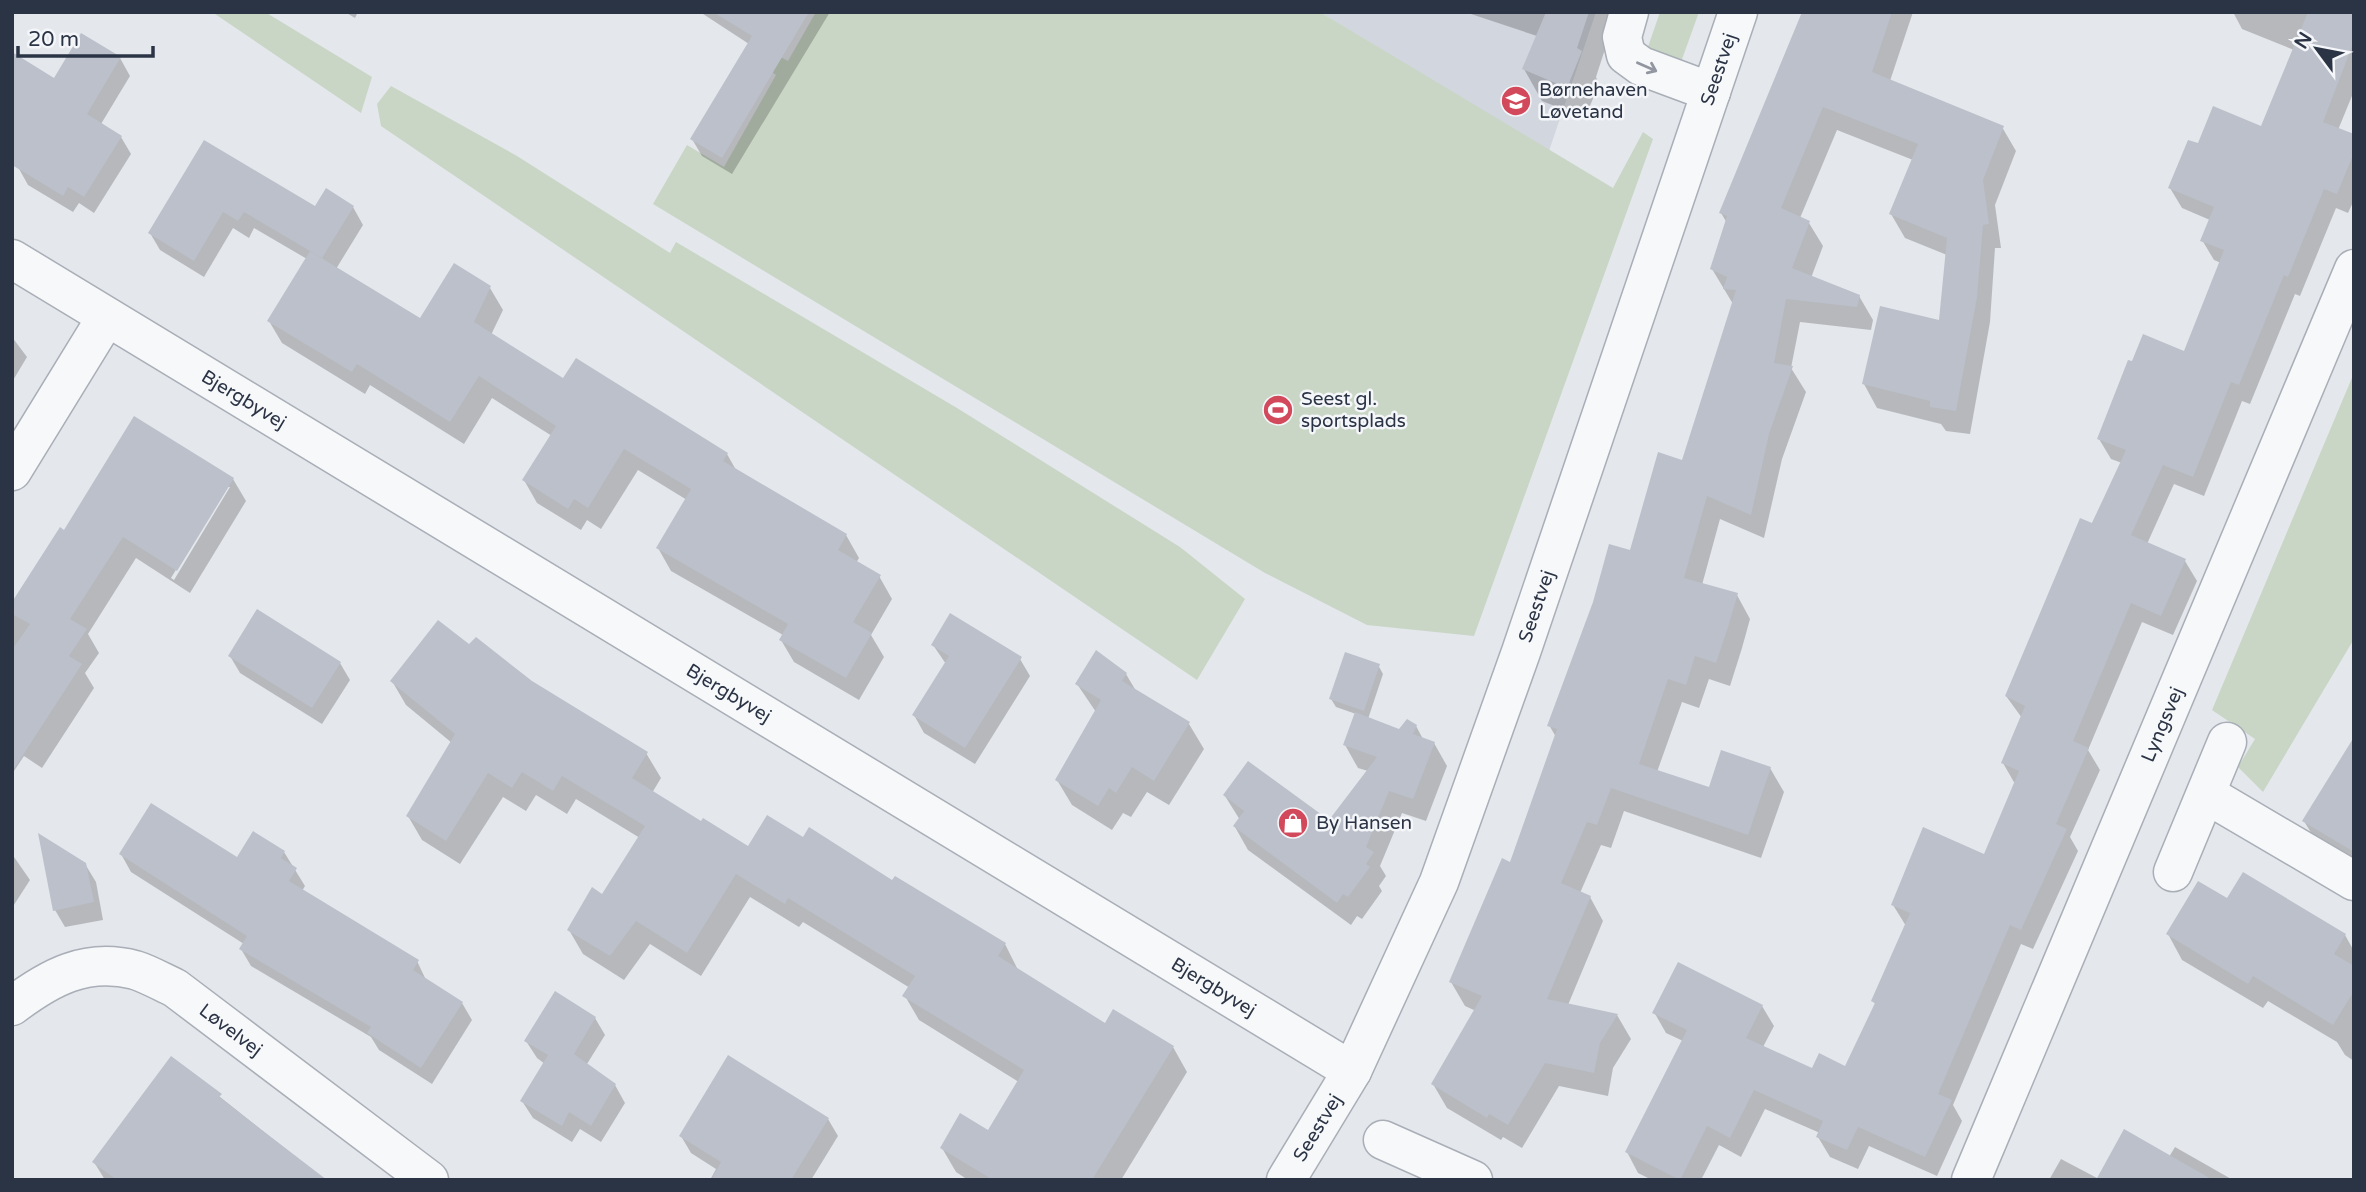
<svg xmlns="http://www.w3.org/2000/svg" width="2366" height="1192" font-family="'Varela Round',sans-serif">
  <rect width="100%" height="100%" fill="#e4e7ec"/>
  <path fill="#d2d6de" d="M1320,12H1596L1549,151Z"/>
  <g fill="#c9d6c5">
    <path d="M212,12H265L372,77L361,113Z"/>
    <path d="M816,12H1320L1613,188L1643,132L1653,139L1474,636L1367,625L1265,573L653,204L687,145L724,167L776,75L745,53L753,42L788,61Z"/>
    <path d="M1660,12H1699L1681,62L1648,47Z"/>
    <path d="M391,86L517,156L670,253L676,242L957,408L1180,547L1245,599L1197,680L381,126L377,104Z"/>
    <path d="M2354,373V639L2263,792L2238,767L2255,739L2212,710Z"/>
  </g>
  <g fill="#0003" fill-rule="evenodd">
    <path d="M345,12H358L355,18Z"/>
    <path d="M700,12H830L732,174L702,156L692,139L749,44Z"/>
    <path d="M1465,12H1617L1596,77L1599,84L1585,118L1542,101L1524,69L1537,36Z"/>
    <path d="M1815,12H1913L1890,81L2002,127L2016,151L1995,205L2001,248H1995L1990,322L1970,434L1946,431L1941,424L1877,408L1864,384L1940,323L1947,255L1905,238L1891,214L1913,160L1837,130L1800,218L1809,223L1823,246L1811,278L1859,296L1873,320L1871,330L1800,322L1791,368L1806,392L1782,459L1764,538L1720,519L1702,585L1737,595L1750,619L1742,648L1730,686L1709,679L1699,708L1682,702L1657,772L1710,789L1770,768L1784,792L1761,858L1624,811L1611,848L1601,845L1580,893L1590,897L1603,921L1568,1005L1617,1015L1631,1039L1613,1068L1608,1096L1559,1086L1522,1148L1503,1137L1501,1140L1447,1108L1433,1084L1476,1011L1465,1006L1451,982L1511,864L1556,737L1549,725L1631,553L1683,462L1733,304L1712,269L1727,223L1721,213Z"/>
    <path d="M2233,12H2354V91L2338,130L2354,136V200L2348,213L2336,208L2300,296L2295,294L2250,404L2242,401L2204,496L2174,484L2147,544L2185,561L2197,581L2173,635L2142,622L2088,750L2100,770L2070,837L2078,851L2033,949L2021,944L1953,1105L1962,1121L1937,1176L1869,1146L1858,1169L1830,1157L1818,1137L1820,1133L1765,1109L1741,1157L1719,1145L1701,1180H1652L1638,1173L1627,1152L1683,1041L1666,1033L1654,1012L1762,1006L1774,1026L1763,1047L1813,1071L1846,1068L1876,1005L1873,1001L1906,926L1893,905L1985,857L2015,784L2003,763L2022,718L2006,696L2122,463L2111,459L2099,439L2185,353L2221,263L2214,260L2202,240L2210,220L2182,208L2170,188L2198,145L2262,128L2294,50L2242,29Z"/>
    <path d="M120,58L130,76L101,124L121,137L131,154L94,213L79,203L73,212L28,185L18,167L55,80Z"/>
    <path d="M205,143L315,209L353,207L363,225L336,269L420,320L490,288L503,310L491,335L564,380L727,454L736,470L846,535L859,558L856,563L879,576L892,599L871,635L884,657L859,700L794,662L781,640L783,635L671,571L658,548L687,500L638,470L601,529L587,520L581,530L537,503L524,480L552,436L492,398L464,444L370,385L365,394L282,343L269,321L307,259L254,228L249,238L233,228L204,277L160,250L150,233Z"/>
    <path d="M12,337L27,357L12,382Z"/>
    <path d="M233,479L246,501L190,593L136,558L88,634L99,653L85,673L94,688L42,768L24,756L12,774V605L64,532ZM226,487H230L174,580L171,578Z"/>
    <path d="M933,645L1020,659L1030,676L975,764L924,733L914,715L946,664Z"/>
    <path d="M469,646L646,753L661,778L652,793L702,824L749,848L804,840L893,883L1005,944L1018,970L1106,1025L1173,1047L1187,1072L1121,1180H968L956,1172L942,1148L989,1132L1019,1082L919,1020L905,996L910,988L803,922L799,927L750,897L701,976L650,944L624,980L583,954L569,930L603,896L640,838L576,799L567,814L536,795L526,811L503,797L460,864L422,840L408,816L452,743L406,705L392,681Z"/>
    <path d="M230,656L340,663L350,680L322,724L240,673Z"/>
    <path d="M1378,665L1383,674L1368,719L1400,731L1416,726L1423,739L1434,743L1447,766L1426,821L1402,813L1380,866L1386,876L1379,886L1382,891L1362,919L1357,916L1351,925L1248,850L1235,827L1240,820L1225,796L1330,822L1368,771L1358,768L1345,745L1356,714L1336,707L1331,699Z"/>
    <path d="M1126,674L1136,691L1189,724L1204,749L1169,805L1147,792L1131,817L1123,813L1112,830L1072,805L1057,780L1096,712L1077,684Z"/>
    <path d="M2354,741V868L2319,846L2304,821Z"/>
    <path d="M284,852L305,886L302,891L417,961L426,980L462,1003L472,1020L432,1084L379,1050L371,1037L251,966L241,949L244,944L131,872L121,854L237,860Z"/>
    <path d="M12,854L30,880L12,908Z"/>
    <path d="M85,864L96,882L103,920L65,927L55,910Z"/>
    <path d="M2227,901L2345,935L2354,951V1061L2345,1055L2337,1042L2268,1001L2263,1008L2182,960L2168,934Z"/>
    <path d="M595,1018L605,1035L587,1064L615,1085L625,1103L601,1142L580,1129L572,1142L533,1118L522,1101L545,1064L537,1058L526,1041Z"/>
    <path d="M171,1058L312,1170L317,1180H105L94,1162Z"/>
    <path d="M828,1119L838,1136L811,1180H710L716,1169L691,1153L681,1136Z"/>
    <path d="M2175,1147L2233,1180H2049L2061,1159L2099,1179L2169,1157Z"/>
  </g>
  <g fill="#bbc0ca">
    <path d="M713,12H809L722,158L690,139L752,36Z"/>
    <path d="M1546,12H1589L1577,48L1582,51L1567,88L1522,69Z"/>
    <path d="M1802,12H1892L1872,72L2004,126L1983,180L1989,224L1983,225L1977,297L1956,411L1930,407V401L1862,384L1880,306L1939,320L1947,238L1889,214L1918,144L1823,107L1781,208L1810,221L1792,268L1860,295L1857,307L1786,299L1774,363L1793,366L1769,434L1751,515L1707,496L1684,578L1738,593L1729,624L1716,663L1695,656L1686,685L1668,679L1639,764L1709,787L1721,750L1771,767L1748,835L1611,788L1597,825L1587,822L1561,883L1591,896L1547,999L1618,1014L1600,1043L1594,1073L1545,1063L1508,1125L1489,1114L1487,1118L1431,1084L1482,996L1449,982L1502,858L1510,862L1557,729L1547,726L1593,602L1609,544L1630,550L1658,452L1682,460L1736,290L1723,289L1727,277L1710,269L1727,216L1719,213Z"/>
    <path d="M2308,12H2354V41L2323,122L2354,134V153L2337,194L2324,189L2288,277L2284,275L2239,385L2231,382L2193,477L2163,465L2131,535L2186,559L2161,616L2131,603L2073,741L2089,748L2056,824L2067,829L2021,930L2010,925L1938,1094L1952,1100L1925,1157L1858,1127L1847,1150L1816,1137L1823,1121L1754,1090L1730,1138L1707,1126L1680,1180L1625,1152L1687,1030L1652,1013L1678,962L1763,1005L1746,1038L1812,1068L1819,1053L1845,1066L1875,1003L1871,1001L1910,913L1891,905L1923,827L1984,854L2019,771L2001,763L2025,706L2005,696L2080,518L2092,523L2126,450L2097,439L2128,360L2132,361L2143,334L2184,351L2224,250L2200,241L2214,207L2168,188L2188,140L2198,143L2213,106L2261,126Z"/>
    <path d="M81,33L121,57L87,114L122,136L84,197L68,187L63,196L12,165V52L54,78Z"/>
    <path d="M204,140L315,206L326,188L354,206L322,258L244,212L238,221L223,212L194,261L148,233Z"/>
    <path d="M310,251L420,318L454,263L491,286L474,322L563,378L576,358L728,453L723,461L847,534L838,550L881,575L853,622L872,633L846,678L779,640L788,624L656,548L691,489L624,449L588,508L574,499L568,509L522,480L556,426L479,376L450,422L357,364L352,372L267,321Z"/>
    <path d="M134,416L234,478L177,571L123,537L70,619L87,629L69,656L82,664L12,772V650L30,624L12,614V602L60,527L64,530Z"/>
    <path d="M257,609L341,662L312,708L228,656Z"/>
    <path d="M950,613L1022,657L965,748L912,715L949,656L931,645Z"/>
    <path d="M438,620L469,644L476,637L532,681L648,752L632,778L701,821L703,818L748,846L767,815L803,837L809,827L892,880L895,876L1006,943L998,956L1105,1023L1113,1009L1174,1046L1092,1180H993L940,1148L960,1113L988,1130L1024,1070L902,996L915,976L788,898L785,904L736,874L687,953L636,921L610,956L567,930L592,887L602,894L645,826L562,776L553,791L522,772L512,788L488,773L446,841L406,816L455,734L390,681Z"/>
    <path d="M1096,650L1127,673L1122,681L1190,722L1154,781L1132,767L1116,793L1109,788L1098,806L1055,780L1101,700L1075,684Z"/>
    <path d="M1345,652L1380,664L1364,711L1329,699Z"/>
    <path d="M1355,712L1399,729L1407,719L1417,725L1413,734L1435,742L1413,799L1389,791L1366,847L1374,852L1366,864L1370,867L1348,897L1343,894L1337,903L1233,826L1244,811L1223,795L1248,761L1329,820L1377,757L1343,745Z"/>
    <path d="M2354,737V852L2302,821Z"/>
    <path d="M151,803L237,857L253,831L285,851L281,858L297,868L289,881L419,960L413,970L463,1002L421,1068L367,1033L371,1027L239,949L247,936L119,854Z"/>
    <path d="M38,833L86,863L94,902L53,911Z"/>
    <path d="M2243,872L2346,934L2334,954L2354,966V991L2333,1025L2253,976L2248,984L2166,934L2198,881L2227,898Z"/>
    <path d="M555,991L596,1017L574,1054L616,1084L591,1126L569,1112L562,1126L520,1101L548,1055L524,1041Z"/>
    <path d="M728,1055L829,1118L791,1180H711L721,1162L679,1136Z"/>
    <path d="M171,1056L222,1094L219,1097L327,1180H117L92,1162Z"/>
    <path d="M2124,1129L2213,1180H2096Z"/>
  </g>
  <g fill="none" stroke-linecap="round" stroke-linejoin="round">
    <g stroke="#a9aeb7" stroke-width="41">
      <g id="minor">
        <path d="M1629,12L1622,37L1626,55L1641,66L1711,92"/>
        <path id="s1" d="M12,259L1352,1071"/>
        <path d="M12,471L106,318"/>
        <path d="M2206,794L2354,881"/>
        <path d="M2173,872L2227,742"/>
        <path id="s2" d="M12,1006C49,978 86,957 135,970C148,974 162,982 175,988L429,1180"/>
        <path d="M1383,1140L1473,1180"/>
        <path id="s3" d="M1286,1180L1352,1071L1439,882L1521,652L1738,12"/>
        <path id="s4" d="M1971,1180L2354,269"/>
      </g>
    </g>
    <use href="#minor" stroke="#f7f8fa" stroke-width="38"/>
  </g>
  <defs><path id="oneway-shaft" d="M-6 0H5M1.5-3L5.5 0L1.5 3" fill="none" stroke-width="1.6" stroke-linecap="round" stroke-linejoin="round" transform="scale(1.75)"/></defs>
  <use stroke="#9196a0" href="#oneway-shaft" transform="translate(1647 67) rotate(24)"/>
  <defs>
    <g id="school-disc" transform="scale(1.575)"><circle r="9.5" fill="#d1495b" stroke="#f4f6f9"/><path d="M0-5L7-2L0 1L-7-2ZM-4 1L0 2.5L4 1V4Q0 6-4 4Z" fill="#fff"/></g>
    <g id="stadium-disc" transform="scale(1.575)"><circle r="9.5" fill="#d1495b" stroke="#f4f6f9"/><path d="M0-5a6.5 5 0 1 0 0 10a6.5 5 0 1 0 0-10ZM-3.5-1.8h7v3.6h-7Z" fill="#fff"/></g>
    <g id="shop-disc" transform="scale(1.575)"><circle r="9.5" fill="#d1495b" stroke="#f4f6f9"/><path d="M-5-2.5h2.3a2.7 3.5 0 0 1 5.4 0H5L5.5 6h-11ZM-1.5-2.5h3a1.5 2.3 0 0 0-3 0Z" fill="#fff"/></g>
  </defs>
  <g fill-rule="evenodd">
    <use href="#school-disc" x="1516" y="101"/>
    <use href="#stadium-disc" x="1278" y="410"/>
    <use href="#shop-disc" x="1293" y="823"/>
  </g>
  <g text-anchor="middle" dominant-baseline="central" stroke-width="5" stroke-linejoin="round" paint-order="stroke">
    <g font-size="19" fill="#2b3445" stroke="#f4f6f9">
      <text stroke="none"><textPath href="#s3" startOffset="1195">Seestvej</textPath></text>
      <text stroke="none"><textPath href="#s1" startOffset="271">Bjergbyvej</textPath></text>
      <text stroke="none"><textPath href="#s3" startOffset="628">Seestvej</textPath></text>
      <text stroke="none"><textPath href="#s1" startOffset="838">Bjergbyvej</textPath></text>
      <text stroke="none"><textPath href="#s4" startOffset="494">Lyngsvej</textPath></text>
      <text stroke="none"><textPath href="#s1" startOffset="1405">Bjergbyvej</textPath></text>
      <text stroke="none"><textPath href="#s2" startOffset="247">Løvelvej</textPath></text>
      <text stroke="none"><textPath href="#s3" startOffset="61">Seestvej</textPath></text>
    </g>
    <g font-size="19" fill="#2b3445" stroke="#f4f6f9" text-anchor="start">
      <text x="1539" y="90">Børnehaven<tspan x="1539" dy="22">Løvetand</tspan></text>
      <text x="1301" y="399">Seest gl.<tspan x="1301" dy="22">sportsplads</tspan></text>
      <text x="1316" y="823">By Hansen</text>
    </g>
  </g>
  <rect width="2366" height="1192" fill="none" stroke="#2b3445" stroke-width="28"/>
  <g transform="translate(2317 49) rotate(302)" stroke="#f4f6f9" stroke-width="5" paint-order="stroke">
  <path d="M0-5L12 26L0 18L-12 26Z" fill="#2b3445"/>
  <text y="-10" font-size="19" font-weight="bold" text-anchor="middle" fill="#2b3445">N</text>
  </g>
  <path d="M18 46v10h135v-10" fill="none" stroke="#2b3445" stroke-width="3.5"/>
  <text x="28" y="46" font-size="21" fill="#2b3445" stroke="#f4f6f9" stroke-width="5" paint-order="stroke">20 m</text>
</svg>
